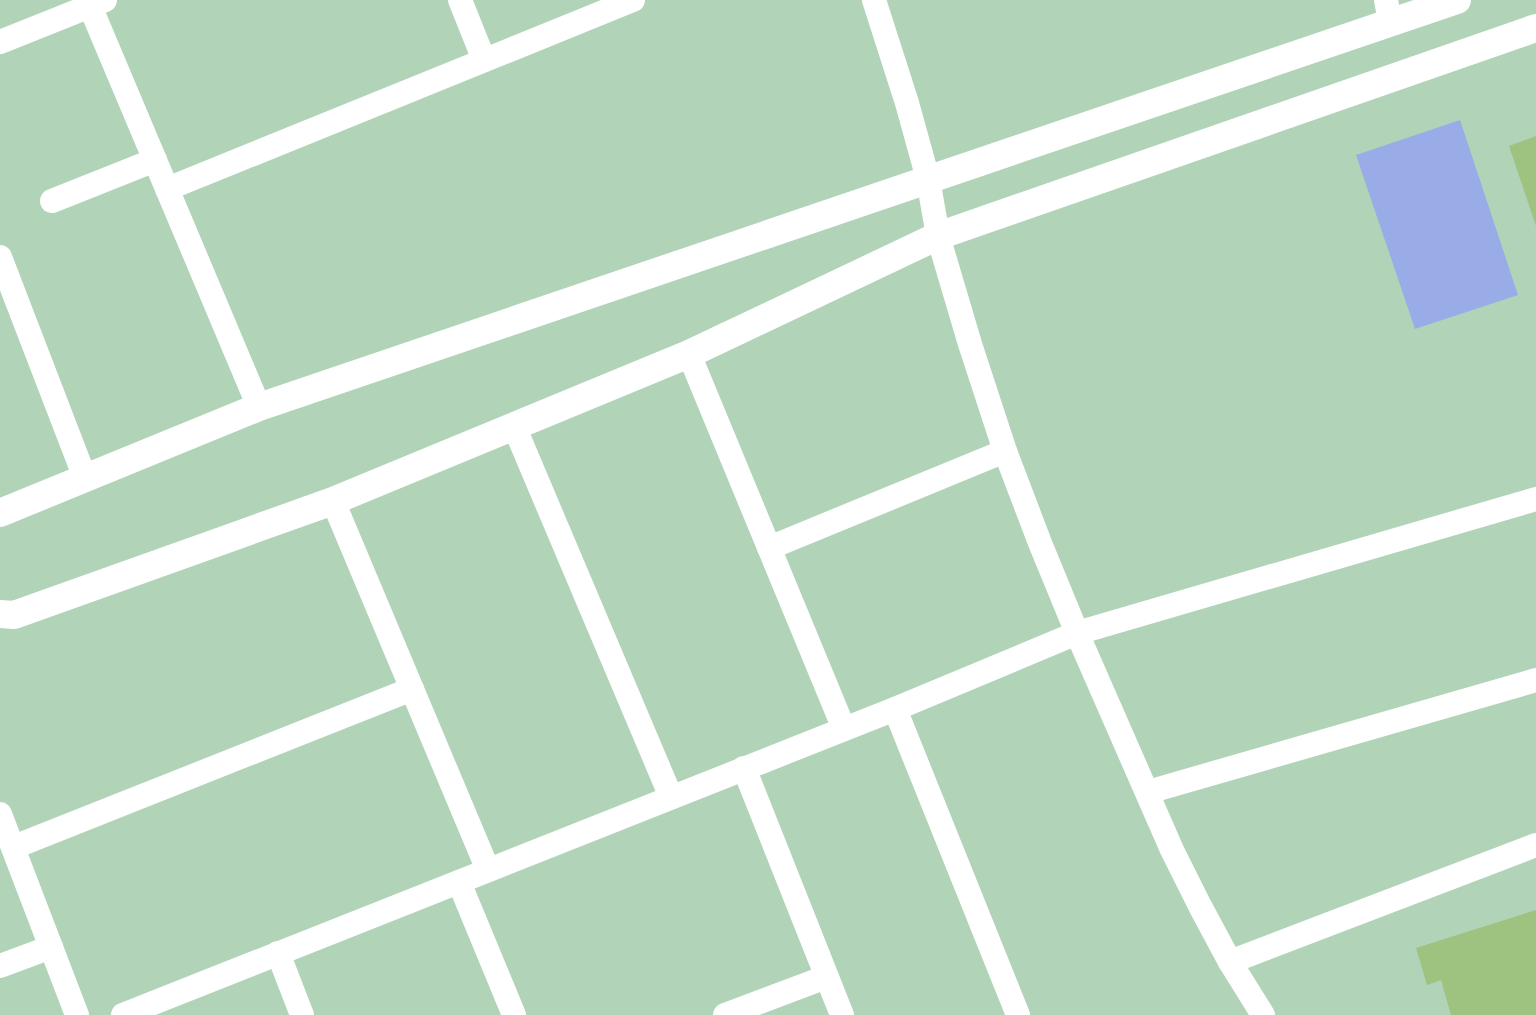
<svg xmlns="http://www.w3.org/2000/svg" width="1536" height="1015" font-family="Quicksand,sans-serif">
  <rect width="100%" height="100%" fill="#b1d3b8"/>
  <path fill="#9aace7" d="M1460,120L1518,295L1415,329L1356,155Z"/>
  <g fill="#9ec27f">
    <path d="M1536,136V226L1509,146Z"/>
    <path d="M1536,910V1015H1451L1441,980L1427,985L1416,948Z"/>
  </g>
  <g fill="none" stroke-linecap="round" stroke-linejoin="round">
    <g stroke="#fff" stroke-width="24">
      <path d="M460,0L484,60"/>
      <path d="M874,0L907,103L928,179L938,236L970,344L1005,451L1040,543L1077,633L1172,850L1200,906L1230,962L1263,1015"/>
      <path d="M1386,0L1390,22"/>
      <path d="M90,6L259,407"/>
      <path d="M0,42L105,0"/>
      <path d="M167,189L633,0"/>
      <path d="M52,201L155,160"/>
      <path d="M0,257L85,478"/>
      <path d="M689,354L844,729"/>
      <path d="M514,426L671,797"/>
      <path d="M333,501L488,870"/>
      <path d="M769,548L1005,451"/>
      <path d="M895,709L1018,1015"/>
      <path d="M744,768L842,1015"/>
      <path d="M1148,792L1536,680"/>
      <path d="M0,814L77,1015"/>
      <path d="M14,847L412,689"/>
      <path d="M459,882L514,1015"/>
      <path d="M278,953L302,1015"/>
      <path d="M1230,962L1536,845"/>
      <path d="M0,966L51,947"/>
      <path d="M123,1015L895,709L1077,633L1536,499"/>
      <path d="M725,1015L826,977"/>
    </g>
    <g stroke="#fff" stroke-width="28">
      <path d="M0,513L259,407L1457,0"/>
      <path d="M0,614L14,615L333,501L689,354L938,236L1536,28"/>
    </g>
  </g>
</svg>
